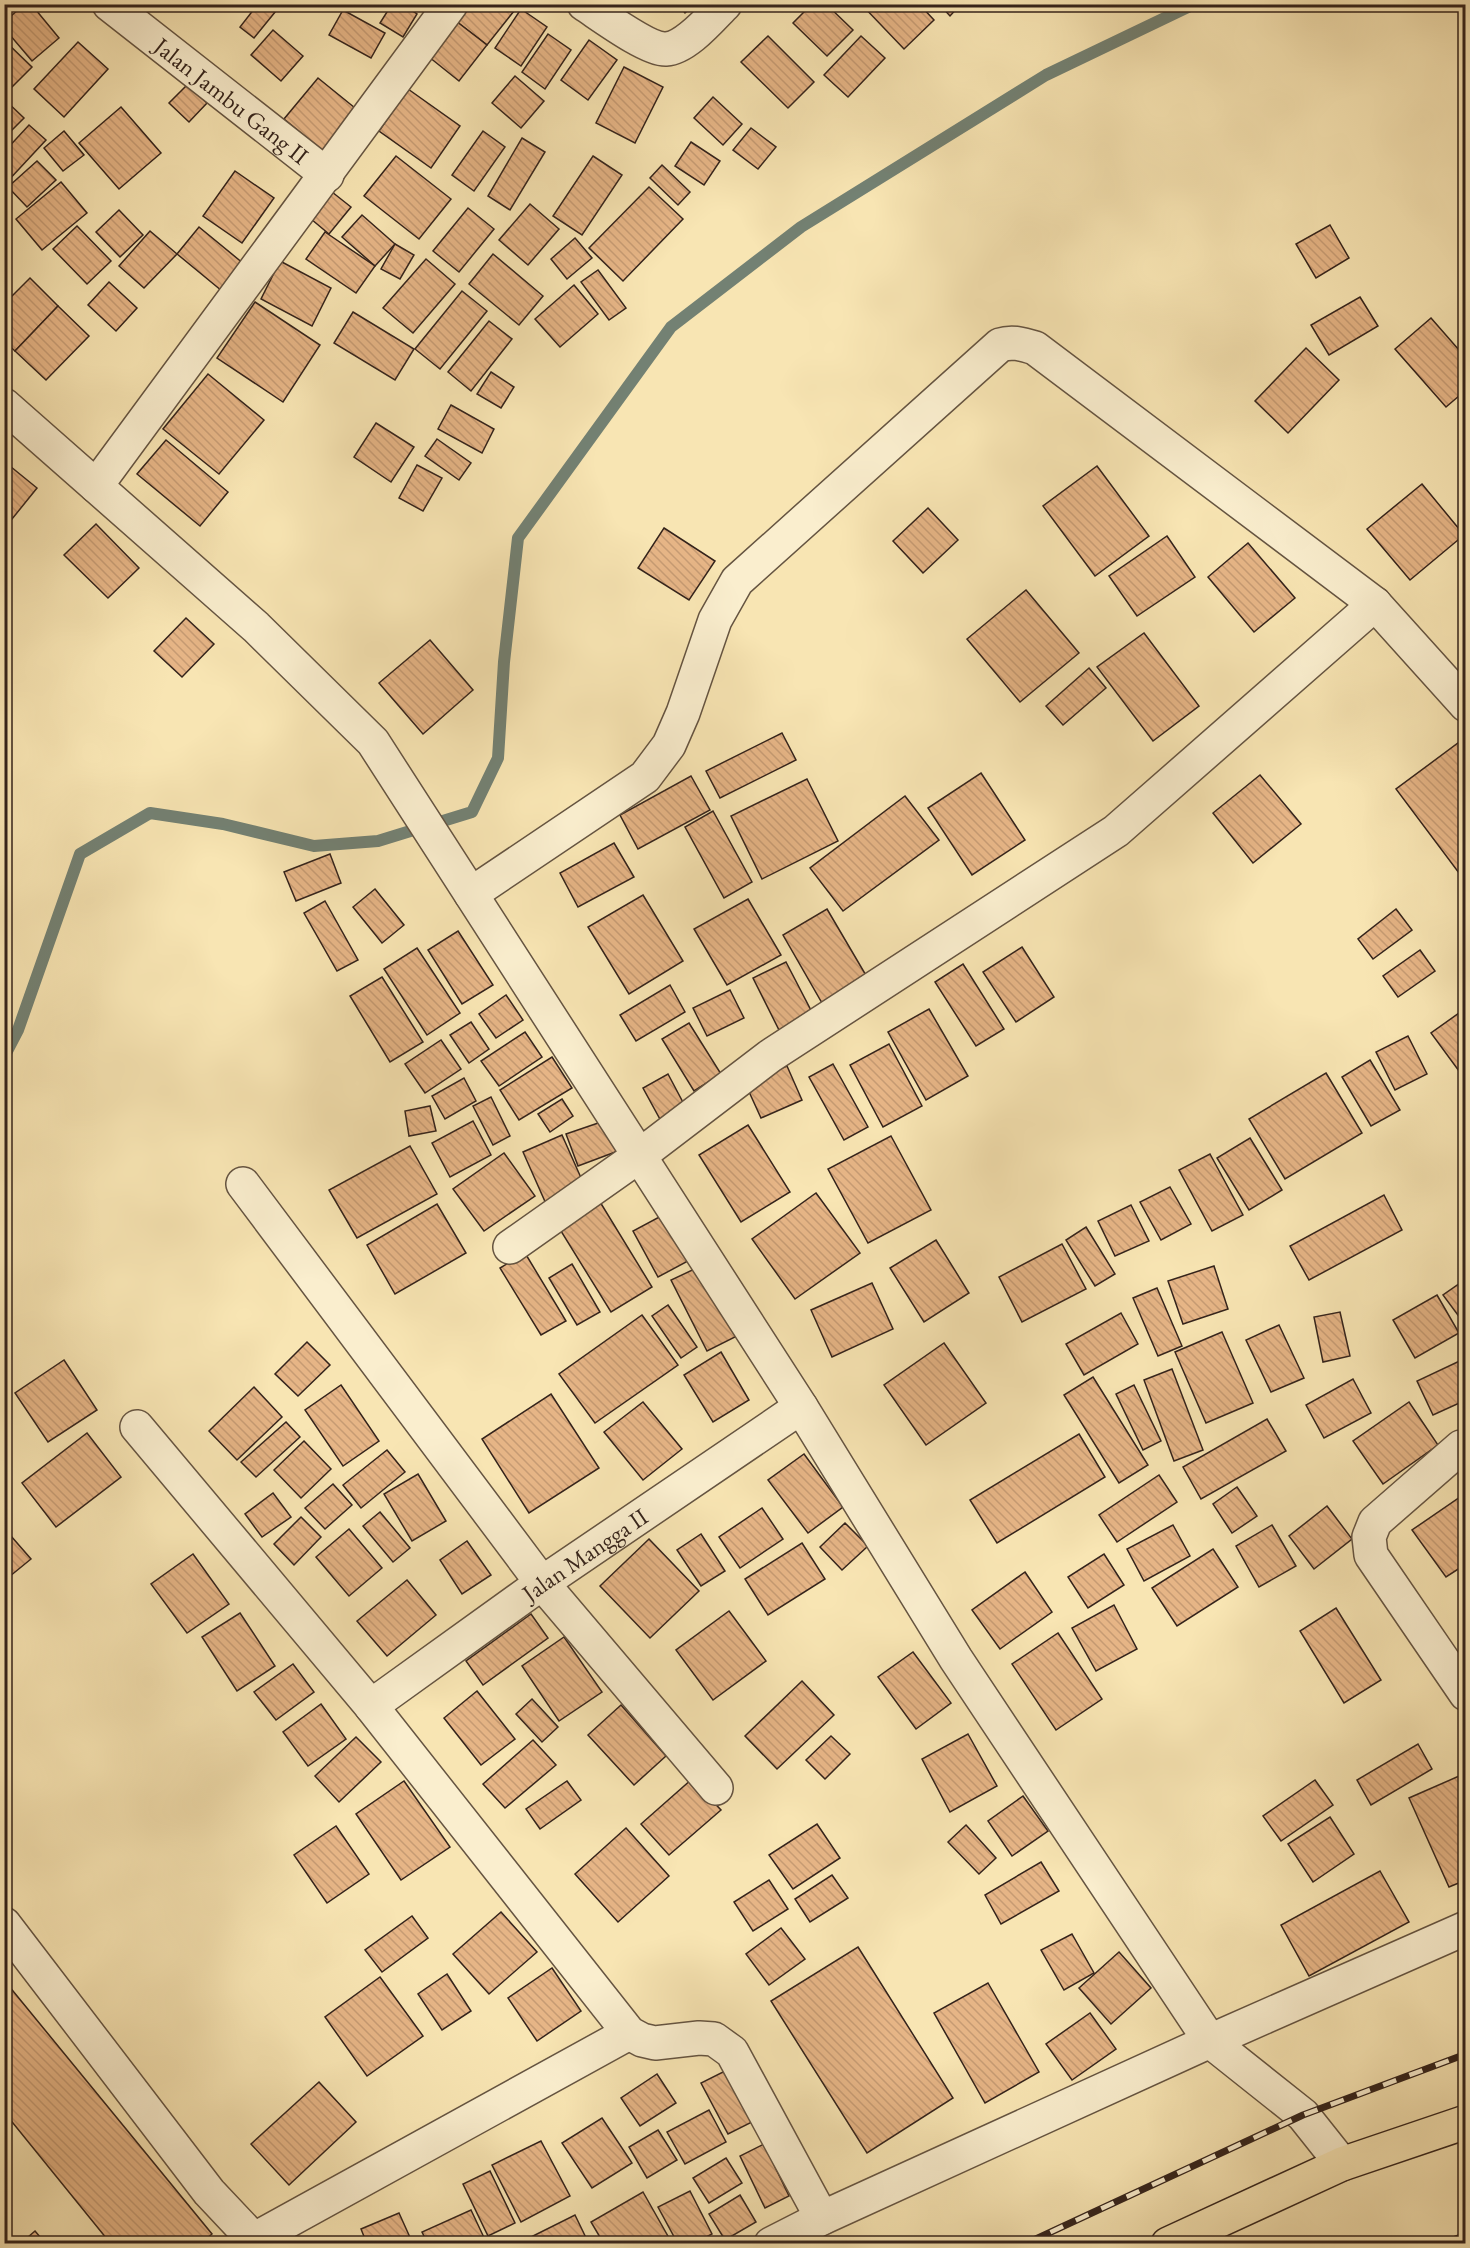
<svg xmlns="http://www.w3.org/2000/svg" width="1470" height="2248" font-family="'EB Garamond',serif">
  <defs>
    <pattern id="building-back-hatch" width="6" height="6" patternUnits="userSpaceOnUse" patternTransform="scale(1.5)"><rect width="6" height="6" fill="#e6b586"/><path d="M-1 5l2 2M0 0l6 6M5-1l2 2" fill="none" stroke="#c69b73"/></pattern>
  </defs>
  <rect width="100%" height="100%" fill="#f8e5b3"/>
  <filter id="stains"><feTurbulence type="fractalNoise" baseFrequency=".00333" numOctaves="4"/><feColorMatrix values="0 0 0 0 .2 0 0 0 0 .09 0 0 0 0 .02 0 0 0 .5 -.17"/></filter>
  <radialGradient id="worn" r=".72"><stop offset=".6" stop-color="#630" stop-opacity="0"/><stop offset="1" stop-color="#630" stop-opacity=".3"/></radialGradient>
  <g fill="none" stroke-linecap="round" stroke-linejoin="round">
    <path stroke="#738173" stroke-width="12" d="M4,1057L18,1030L80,854L150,813L223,824L314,846L378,841L472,812L498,758L504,662L518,538L671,327L801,227L1046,75L1194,4"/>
  </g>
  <g fill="url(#building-back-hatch)" stroke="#34231b" stroke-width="1.5">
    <path d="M25,4H31L59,38L32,61L4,28V22Z"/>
    <path d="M258,4H278L280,6L254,38L240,27Z"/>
    <path d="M392,4H402L417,14L403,37L380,23Z"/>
    <path d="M463,4H506L514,11L487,45L452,18Z"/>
    <path d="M678,4H695L685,13Z"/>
    <path d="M812,4H826L853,30L827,56L793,23Z"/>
    <path d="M861,4H919L934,20L904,49Z"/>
    <path d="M939,4H961L950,16Z"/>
    <path d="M521,9L547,27L521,66L495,48Z"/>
    <path d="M343,10L385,33L371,58L329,35Z"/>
    <path d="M452,18L487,45L459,81L424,53Z"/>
    <path d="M273,30L303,56L281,81L251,55Z"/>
    <path d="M548,34L571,50L545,89L522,72Z"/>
    <path d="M768,36L814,82L788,108L741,62Z"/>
    <path d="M861,36L885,58L848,97L824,75Z"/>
    <path d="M4,40L32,67L10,89L4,83Z"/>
    <path d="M589,40L617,60L588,100L561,80Z"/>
    <path d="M78,42L108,69L64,117L34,89Z"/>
    <path d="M624,67L663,87L635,143L596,123Z"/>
    <path d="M515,76L544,101L521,128L492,103Z"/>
    <path d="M318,78L360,112L326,154L284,119Z"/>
    <path d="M188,84L207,103L189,122L169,103Z"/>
    <path d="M408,89L460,126L431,168L379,131Z"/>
    <path d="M713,97L742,124L723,145L694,118Z"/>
    <path d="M4,99L24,118L4,138Z"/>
    <path d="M121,107L161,153L119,189L79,143Z"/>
    <path d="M29,125L46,140L6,183L4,152Z"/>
    <path d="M751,128L776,147L758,169L733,150Z"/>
    <path d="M64,131L84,155L63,171L44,148Z"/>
    <path d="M483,131L505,147L474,191L452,175Z"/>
    <path d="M522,138L545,152L510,210L488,196Z"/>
    <path d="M691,142L720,161L704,185L675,166Z"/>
    <path d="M396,156L451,199L419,239L364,196Z"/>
    <path d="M593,156L622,175L582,235L553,216Z"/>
    <path d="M37,161L56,180L27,207L8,187Z"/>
    <path d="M662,165L690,192L678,205L650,178Z"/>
    <path d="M235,171L274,198L242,243L203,216Z"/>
    <path d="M61,182L87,213L42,250L16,219Z"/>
    <path d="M649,187L683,219L623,281L589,248Z"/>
    <path d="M327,188L351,207L329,234L305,214Z"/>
    <path d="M530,204L559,229L528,265L499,240Z"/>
    <path d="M468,208L494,229L459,272L433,251Z"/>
    <path d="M119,210L143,235L120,257L96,232Z"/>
    <path d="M362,215L395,244L375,266L342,237Z"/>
    <path d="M1330,225L1349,258L1316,278L1296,244Z"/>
    <path d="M77,226L111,261L87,284L53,249Z"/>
    <path d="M199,227L244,264L222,291L177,254Z"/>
    <path d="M150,231L177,254L144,288L119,266Z"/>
    <path d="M325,232L375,266L356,293L306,259Z"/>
    <path d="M575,238L592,258L567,279L551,259Z"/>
    <path d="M395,244L414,255L400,279L381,269Z"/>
    <path d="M493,254L543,296L519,325L469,284Z"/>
    <path d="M426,259L455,284L413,333L383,308Z"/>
    <path d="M280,261L331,288L312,326L261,299Z"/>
    <path d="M598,270L626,308L609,320L581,282Z"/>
    <path d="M30,278L58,306L15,351L4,341V304Z"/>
    <path d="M109,282L137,308L116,331L88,305Z"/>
    <path d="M574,285L598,314L560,347L535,319Z"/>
    <path d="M462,291L487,311L440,369L415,349Z"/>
    <path d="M1360,297L1378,326L1329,355L1311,325Z"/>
    <path d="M255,302L320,345L283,402L217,358Z"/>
    <path d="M58,306L89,336L46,380L15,351Z"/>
    <path d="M353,312L414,349L395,380L334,343Z"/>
    <path d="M1431,318L1466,358V390L1446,407L1395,349Z"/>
    <path d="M489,321L512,339L471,391L448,372Z"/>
    <path d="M1306,348L1339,380L1288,433L1255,401Z"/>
    <path d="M491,372L514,387L501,408L477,394Z"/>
    <path d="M208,374L264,420L219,474L163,429Z"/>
    <path d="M451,405L494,429L482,453L438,429Z"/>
    <path d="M376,423L414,447L391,482L354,457Z"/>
    <path d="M437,439L471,463L459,480L425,456Z"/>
    <path d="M166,440L228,492L200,526L137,474Z"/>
    <path d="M5,462L37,488L8,524L4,521Z"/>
    <path d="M417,465L442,478L423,511L399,498Z"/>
    <path d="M1097,466L1149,536L1095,576L1043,506Z"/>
    <path d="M1422,484L1464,535L1410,580L1367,529Z"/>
    <path d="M928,508L958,540L923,573L893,541Z"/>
    <path d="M96,524L139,568L108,598L64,555Z"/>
    <path d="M664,528L715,561L689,600L638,568Z"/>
    <path d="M1167,536L1195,577L1137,616L1109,576Z"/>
    <path d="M1248,543L1295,598L1254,632L1208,577Z"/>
    <path d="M1026,590L1079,653L1020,702L967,639Z"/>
    <path d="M186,618L214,644L182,677L154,651Z"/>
    <path d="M1144,633L1199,706L1153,741L1097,667Z"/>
    <path d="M430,640L473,690L423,734L379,683Z"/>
    <path d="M1089,668L1106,688L1063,725L1046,706Z"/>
    <path d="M782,733L796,760L720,798L706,771Z"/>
    <path d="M1466,737V874L1462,877L1396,789Z"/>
    <path d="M981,773L1025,840L972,875L928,808Z"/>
    <path d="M1260,775L1301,824L1253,863L1213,813Z"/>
    <path d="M691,776L710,810L638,849L620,815Z"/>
    <path d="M807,779L838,841L762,879L731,816Z"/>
    <path d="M905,796L939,840L843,911L810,868Z"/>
    <path d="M713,811L752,882L724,898L685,827Z"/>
    <path d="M614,843L634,877L578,907L560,873Z"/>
    <path d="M330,854L341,883L296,901L284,872Z"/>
    <path d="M375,889L404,925L382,943L353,907Z"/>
    <path d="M643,895L683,961L629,994L588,927Z"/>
    <path d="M748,899L781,955L727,985L694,929Z"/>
    <path d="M325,901L358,960L337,971L304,913Z"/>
    <path d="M827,909L867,977L822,1003L783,935Z"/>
    <path d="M1396,909L1412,930L1373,959L1358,939Z"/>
    <path d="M458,931L493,985L462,1004L428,950Z"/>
    <path d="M1022,947L1054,997L1016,1022L983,972Z"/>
    <path d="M417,948L460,1013L427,1035L384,969Z"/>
    <path d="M1420,950L1435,971L1398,997L1383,976Z"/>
    <path d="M786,962L815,1018L781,1034L753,978Z"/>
    <path d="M963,964L1004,1029L976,1046L935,982Z"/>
    <path d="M382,977L423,1042L390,1062L350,996Z"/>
    <path d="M670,985L685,1012L636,1041L620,1015Z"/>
    <path d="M730,990L744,1018L707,1036L693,1008Z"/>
    <path d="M506,995L523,1020L496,1038L479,1014Z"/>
    <path d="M1466,1008V1067L1459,1071L1431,1033Z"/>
    <path d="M929,1009L968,1076L926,1100L888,1032Z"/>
    <path d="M471,1022L489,1049L469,1063L450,1035Z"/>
    <path d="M689,1023L721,1074L694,1091L662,1039Z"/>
    <path d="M525,1032L542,1057L499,1086L481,1061Z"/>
    <path d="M1408,1036L1427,1074L1395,1090L1376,1052Z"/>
    <path d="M441,1040L461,1069L425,1093L405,1064Z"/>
    <path d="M889,1044L922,1106L883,1127L850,1065Z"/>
    <path d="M552,1057L572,1088L519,1120L500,1090Z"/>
    <path d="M1370,1060L1400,1110L1371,1126L1342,1077Z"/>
    <path d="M833,1064L868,1127L844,1140L809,1077Z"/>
    <path d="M787,1066L802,1100L761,1118L745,1083Z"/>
    <path d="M1326,1073L1362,1133L1285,1179L1249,1119Z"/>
    <path d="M668,1074L686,1108L661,1121L643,1088Z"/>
    <path d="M464,1078L476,1101L445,1119L432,1096Z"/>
    <path d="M491,1097L510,1136L493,1145L473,1106Z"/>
    <path d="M562,1099L573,1116L550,1132L538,1114Z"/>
    <path d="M430,1106L436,1131L409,1136L405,1111Z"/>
    <path d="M607,1120L618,1151L578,1166L566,1134Z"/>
    <path d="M473,1121L491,1155L450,1177L432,1143Z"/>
    <path d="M748,1125L790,1192L741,1222L699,1155Z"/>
    <path d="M562,1135L586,1189L547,1206L523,1152Z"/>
    <path d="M891,1136L931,1210L868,1243L828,1169Z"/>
    <path d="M1250,1138L1282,1190L1249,1210L1217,1158Z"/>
    <path d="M410,1146L437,1194L357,1238L329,1190Z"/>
    <path d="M504,1153L535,1196L484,1231L453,1189Z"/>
    <path d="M1210,1154L1243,1215L1212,1231L1179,1170Z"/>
    <path d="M1170,1187L1191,1224L1161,1240L1140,1202Z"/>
    <path d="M816,1193L860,1253L795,1299L752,1239Z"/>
    <path d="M1384,1195L1402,1230L1309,1280L1290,1246Z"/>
    <path d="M597,1197L652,1287L611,1312L556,1223Z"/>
    <path d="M437,1204L466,1253L395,1294L367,1245Z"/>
    <path d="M1131,1205L1149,1241L1115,1256L1098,1221Z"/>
    <path d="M663,1215L688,1261L658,1277L633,1231Z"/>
    <path d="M1086,1227L1115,1274L1095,1286L1066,1240Z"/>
    <path d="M936,1240L969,1293L924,1322L890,1268Z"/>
    <path d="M1062,1244L1086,1289L1022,1322L999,1277Z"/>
    <path d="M525,1253L566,1321L541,1335L500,1268Z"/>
    <path d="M572,1264L600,1312L577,1325L549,1278Z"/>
    <path d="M701,1266L737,1336L707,1351L671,1280Z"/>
    <path d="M1214,1266L1228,1309L1183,1324L1168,1281Z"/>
    <path d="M1466,1279V1326L1443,1295Z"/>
    <path d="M872,1283L893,1329L832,1357L811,1310Z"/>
    <path d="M1157,1288L1182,1346L1158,1356L1133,1298Z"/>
    <path d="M1437,1295L1459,1333L1415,1358L1393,1320Z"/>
    <path d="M668,1305L697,1347L681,1358L652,1316Z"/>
    <path d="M1340,1312L1350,1356L1323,1362L1314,1317Z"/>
    <path d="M1121,1313L1138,1344L1084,1375L1066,1344Z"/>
    <path d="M642,1315L678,1365L595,1423L559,1374Z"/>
    <path d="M1279,1325L1304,1378L1271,1392L1246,1340Z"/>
    <path d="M1222,1332L1253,1403L1206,1423L1175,1352Z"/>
    <path d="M307,1342L330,1365L298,1396L275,1374Z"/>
    <path d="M944,1343L986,1403L926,1445L884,1385Z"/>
    <path d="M721,1352L749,1400L713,1422L684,1375Z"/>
    <path d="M1466,1358V1400L1433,1415L1417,1381Z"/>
    <path d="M64,1360L97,1410L48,1442L15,1393Z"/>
    <path d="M1172,1369L1203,1450L1174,1461L1144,1380Z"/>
    <path d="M1093,1377L1148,1465L1119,1483L1064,1395Z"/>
    <path d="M1353,1379L1371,1413L1324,1438L1306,1405Z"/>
    <path d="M341,1385L379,1441L343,1466L305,1410Z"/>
    <path d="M1134,1385L1161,1441L1143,1450L1116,1394Z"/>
    <path d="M254,1387L282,1417L237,1460L209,1431Z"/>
    <path d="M551,1394L599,1468L529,1513L482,1439Z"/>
    <path d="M643,1402L682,1449L643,1480L604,1432Z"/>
    <path d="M1409,1402L1438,1445L1383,1484L1353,1441Z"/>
    <path d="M1267,1419L1286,1451L1201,1499L1183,1467Z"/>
    <path d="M286,1422L300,1437L256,1477L241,1462Z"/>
    <path d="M87,1433L121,1477L56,1527L22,1483Z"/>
    <path d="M1079,1434L1105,1477L997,1543L970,1500Z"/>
    <path d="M304,1441L331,1469L301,1498L274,1470Z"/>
    <path d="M387,1450L405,1472L361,1508L343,1485Z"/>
    <path d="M804,1454L843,1507L808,1533L768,1480Z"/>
    <path d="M418,1474L446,1521L412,1541L384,1494Z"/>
    <path d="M1159,1475L1177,1502L1117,1542L1099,1515Z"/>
    <path d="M333,1484L352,1505L325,1529L305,1508Z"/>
    <path d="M1237,1487L1257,1516L1232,1533L1213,1504Z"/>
    <path d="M273,1493L291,1517L262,1537L245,1514Z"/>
    <path d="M1466,1493V1564L1446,1577L1412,1530Z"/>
    <path d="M1327,1506L1352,1539L1314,1569L1289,1536Z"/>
    <path d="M762,1508L783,1539L740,1568L719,1537Z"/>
    <path d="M380,1512L410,1548L393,1562L363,1526Z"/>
    <path d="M301,1517L321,1537L294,1565L274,1544Z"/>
    <path d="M845,1523L868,1546L842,1570L820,1547Z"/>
    <path d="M1173,1525L1190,1556L1144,1581L1127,1549Z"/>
    <path d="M1272,1525L1296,1566L1259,1587L1236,1546Z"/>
    <path d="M4,1528L31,1559L4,1581Z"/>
    <path d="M349,1529L382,1568L349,1596L316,1557Z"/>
    <path d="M701,1534L725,1571L701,1586L677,1550Z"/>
    <path d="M649,1539L699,1591L650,1638L600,1586Z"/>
    <path d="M467,1541L491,1575L462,1594L440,1560Z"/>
    <path d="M802,1543L825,1579L768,1615L745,1579Z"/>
    <path d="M1213,1549L1238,1587L1177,1626L1152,1588Z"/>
    <path d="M193,1554L229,1604L187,1633L151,1584Z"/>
    <path d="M1104,1554L1124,1585L1088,1608L1068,1577Z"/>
    <path d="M1025,1572L1052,1612L1000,1649L972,1610Z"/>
    <path d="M407,1580L436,1615L387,1656L357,1621Z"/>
    <path d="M1114,1605L1137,1649L1096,1671L1072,1628Z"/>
    <path d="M1336,1608L1381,1680L1344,1703L1300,1631Z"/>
    <path d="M729,1611L766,1661L713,1700L676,1650Z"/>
    <path d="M240,1613L275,1666L237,1691L202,1637Z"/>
    <path d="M531,1614L548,1638L483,1685L466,1661Z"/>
    <path d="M1058,1633L1102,1699L1056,1730L1012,1664Z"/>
    <path d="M564,1637L602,1692L559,1721L522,1666Z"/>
    <path d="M913,1652L951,1703L916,1729L878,1677Z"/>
    <path d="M293,1664L314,1692L276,1720L254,1692Z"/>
    <path d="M802,1681L834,1715L777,1769L745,1736Z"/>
    <path d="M477,1691L515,1739L481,1765L444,1718Z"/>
    <path d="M532,1699L558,1727L542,1742L516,1714Z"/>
    <path d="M321,1704L346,1739L308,1766L283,1732Z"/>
    <path d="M621,1705L666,1756L634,1785L588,1735Z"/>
    <path d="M968,1734L997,1786L950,1812L922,1759Z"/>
    <path d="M831,1736L850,1754L825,1779L806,1760Z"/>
    <path d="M356,1737L381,1762L339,1802L315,1776Z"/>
    <path d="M533,1740L556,1765L505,1808L483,1784Z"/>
    <path d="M1418,1744L1432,1769L1371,1805L1357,1780Z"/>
    <path d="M1466,1773V1880L1449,1887L1409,1798Z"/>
    <path d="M692,1779L721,1810L669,1855L641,1824Z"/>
    <path d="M1315,1780L1333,1805L1281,1841L1263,1816Z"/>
    <path d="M404,1781L450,1847L401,1880L356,1814Z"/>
    <path d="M567,1781L581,1800L540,1829L526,1809Z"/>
    <path d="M1023,1796L1048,1831L1012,1856L988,1821Z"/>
    <path d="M1330,1817L1354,1854L1313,1882L1288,1844Z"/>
    <path d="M817,1824L840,1858L793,1889L769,1855Z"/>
    <path d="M966,1825L996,1858L979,1874L948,1842Z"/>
    <path d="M336,1826L369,1874L327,1903L294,1855Z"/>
    <path d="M626,1828L669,1876L618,1922L575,1874Z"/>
    <path d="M1041,1862L1059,1891L1001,1924L985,1895Z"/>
    <path d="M1380,1871L1409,1922L1309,1976L1281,1925Z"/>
    <path d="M832,1875L848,1898L810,1922L795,1899Z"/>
    <path d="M769,1880L788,1909L753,1931L734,1902Z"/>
    <path d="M501,1912L537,1952L489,1994L453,1954Z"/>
    <path d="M412,1916L428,1938L382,1972L365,1950Z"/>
    <path d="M781,1928L805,1959L769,1985L746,1954Z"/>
    <path d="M1072,1934L1094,1973L1064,1990L1041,1950Z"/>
    <path d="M858,1947L953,2098L867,2153L771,2001Z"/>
    <path d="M1119,1952L1151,1988L1111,2024L1079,1988Z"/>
    <path d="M552,1968L581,2011L537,2041L508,1998Z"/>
    <path d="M447,1974L471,2011L442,2030L418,1994Z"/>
    <path d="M380,1977L423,2036L367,2076L325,2017Z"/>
    <path d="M4,1980L212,2234L200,2244H111L4,2112Z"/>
    <path d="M988,1983L1039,2072L985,2103L934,2013Z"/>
    <path d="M1090,2013L1116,2049L1072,2080L1046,2044Z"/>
    <path d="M727,2070L754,2121L728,2134L701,2083Z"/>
    <path d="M657,2074L676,2103L640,2126L621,2098Z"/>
    <path d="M319,2082L356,2122L289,2185L251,2144Z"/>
    <path d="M709,2110L726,2142L685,2164L667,2132Z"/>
    <path d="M602,2118L632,2163L592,2188L562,2143Z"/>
    <path d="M658,2130L677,2160L647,2178L629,2147Z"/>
    <path d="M541,2141L570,2196L521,2222L492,2165Z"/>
    <path d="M764,2144L789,2196L765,2208L740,2156Z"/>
    <path d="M726,2158L742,2183L709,2203L693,2178Z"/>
    <path d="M490,2171L515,2223L488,2236L463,2184Z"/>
    <path d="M690,2191L712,2234L693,2244H678L658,2207Z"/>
    <path d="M643,2192L669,2238L659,2244H604L591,2222Z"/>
    <path d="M740,2195L756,2222L725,2240L709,2214Z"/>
    <path d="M471,2210L487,2244H428L422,2232Z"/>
    <path d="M399,2213L413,2244H367L361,2229Z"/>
    <path d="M575,2215L589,2244H517Z"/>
    <path d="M35,2231L46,2244H20Z"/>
    <path d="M1466,2232V2244H1435Z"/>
  </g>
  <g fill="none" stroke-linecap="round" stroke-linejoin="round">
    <g stroke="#655441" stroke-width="36">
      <g id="minor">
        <path id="s1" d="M109,4L327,175"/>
        <path d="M584,4C601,15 648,50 666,49C686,48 711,18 725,4"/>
        <path d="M4,405L256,627L373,742L801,1407L956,1659L1210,2041L1303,2115L1342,2164"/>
        <path d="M96,486L451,4"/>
        <path d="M471,894L645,777L669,745L683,713L715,620L737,581L1000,345C1012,341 1022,344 1035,348L1375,604L1466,705"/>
        <path d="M243,1184L542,1583L716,1788"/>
        <path d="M510,1247L639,1156L770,1056L1116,831L1375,604"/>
        <path d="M137,1427L371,1706L629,2033L642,2040L655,2043L699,2038L714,2039L732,2052L822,2218"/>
        <path d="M1461,1447L1375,1522L1369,1537L1371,1555L1466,1694"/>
        <path id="s2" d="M371,1706L542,1583L801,1407"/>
        <path d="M4,1924L209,2192L258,2244"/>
        <path d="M255,2239L629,2033"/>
        <path d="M771,2244L822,2218L1210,2041L1466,1928"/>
      </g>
    </g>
    <g stroke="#34231b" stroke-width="36">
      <path id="major" d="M1168,2244L1342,2164L1466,2122"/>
    </g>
    <use href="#minor" stroke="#faeece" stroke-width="33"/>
    <use href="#major" stroke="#f8e5b3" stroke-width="33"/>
    <g stroke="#34231b" stroke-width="7">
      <path id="rail" d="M1025,2244L1303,2115L1466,2054"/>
    </g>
    <use href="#rail" stroke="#faeece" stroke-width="4.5" stroke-dasharray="14" stroke-linecap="butt"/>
  </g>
  <g text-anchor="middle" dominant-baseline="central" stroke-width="5" stroke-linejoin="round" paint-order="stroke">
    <g font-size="24" fill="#34231b" stroke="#faeece">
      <text stroke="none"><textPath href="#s1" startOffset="156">Jalan Jambu Gang II</textPath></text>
      <text stroke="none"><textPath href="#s2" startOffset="262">Jalan Mangga II</textPath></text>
    </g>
  </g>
  <rect width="1470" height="2248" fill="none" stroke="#f8e5b3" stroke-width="24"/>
  <rect x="6" y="6" width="1458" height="2236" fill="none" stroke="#34231b" stroke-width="3"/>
  <rect x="12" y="12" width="1446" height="2224" fill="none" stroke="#34231b" stroke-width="1.5"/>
  <rect width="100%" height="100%" filter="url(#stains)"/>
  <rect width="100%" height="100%" fill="url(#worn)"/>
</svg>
